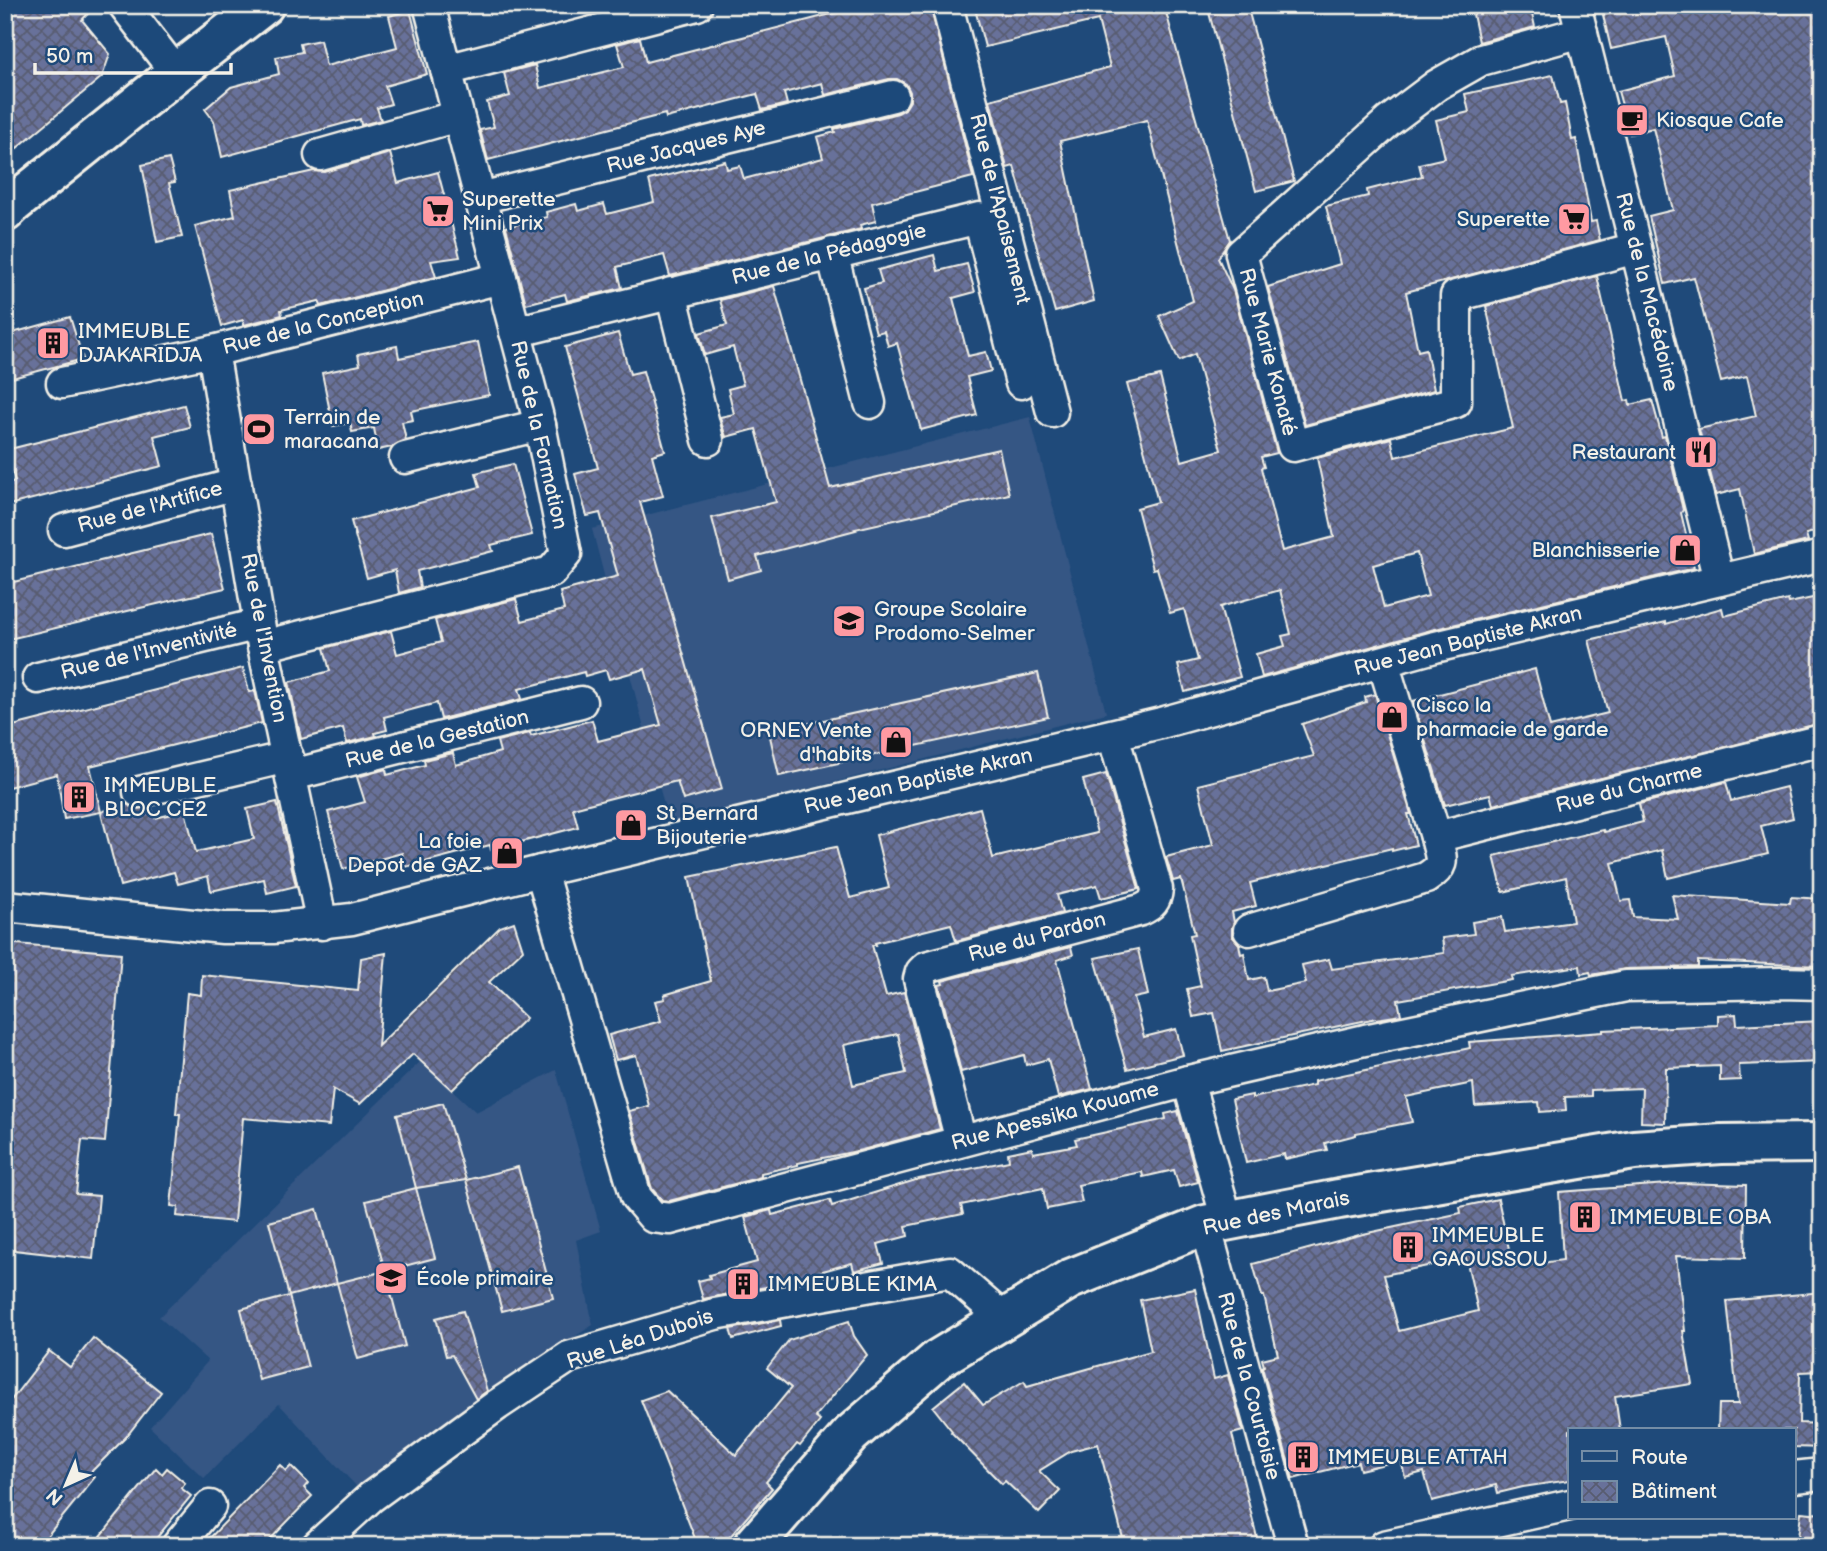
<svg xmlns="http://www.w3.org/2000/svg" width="1827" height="1551" font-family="'Balsamiq Sans',sans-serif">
  <defs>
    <pattern id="building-cross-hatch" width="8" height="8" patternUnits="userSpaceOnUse" patternTransform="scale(1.75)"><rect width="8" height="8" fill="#68719a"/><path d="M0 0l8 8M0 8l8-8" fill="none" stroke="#585c70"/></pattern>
  </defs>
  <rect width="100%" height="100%" fill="#1f4a7a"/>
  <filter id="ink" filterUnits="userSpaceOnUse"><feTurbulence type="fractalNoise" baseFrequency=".0143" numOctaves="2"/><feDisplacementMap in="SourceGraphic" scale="14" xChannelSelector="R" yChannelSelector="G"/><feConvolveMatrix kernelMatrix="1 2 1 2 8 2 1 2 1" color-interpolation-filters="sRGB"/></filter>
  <g filter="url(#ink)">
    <g fill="#355684">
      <path d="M1030,417L1106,713L669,824L592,529Z"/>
      <path d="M421,1061L476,1112L556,1070L601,1231L576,1240L593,1325L492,1390L357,1487L279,1404L204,1478L150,1427L208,1361L159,1317Z"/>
    </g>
    <g fill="url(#building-cross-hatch)" stroke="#f4f1e8" stroke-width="2" fill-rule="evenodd">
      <path d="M5,5H96L82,20L110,54L102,77L5,158Z"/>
      <path d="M866,5H930L973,177L872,203L876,221L860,225L861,229L670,276L664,255L617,267L622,288L567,301L565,294L526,304L506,227L547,217L546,212L576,204L578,211L604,204L607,214L654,202L649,180L725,161L727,169L740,166L744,179L823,158L817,137L835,132L834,129L898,113L905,109L910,101V92L906,84L897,79H889L825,95L822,83L784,93L787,104L762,110L757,94L666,118L665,114L488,160L480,130L494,127L487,102L510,96L504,73L535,65L540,88L624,67L617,44L640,38L646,62Z"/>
      <path d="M974,5H1164L1230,240L1218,258L1233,290L1277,453L1261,457L1264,467L1261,468L1282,551L1334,537L1317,458L1391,438L1395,457L1513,428L1486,306L1597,276L1625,401L1629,400L1630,405L1652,400L1662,437L1665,436L1683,510L1681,513L1694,568L1431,630L1262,677L1256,654L1285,646L1282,636L1291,634L1280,590L1220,607L1240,677L1185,692L1178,665L1198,660L1184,609L1170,613L1157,568L1153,569L1137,508L1158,502L1127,384L1160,376L1182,461L1221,450L1195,354L1179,361L1159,316L1193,301L1147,120L1060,141L1094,301L1055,312L1014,166L1007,168L990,100L1110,67L1098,20L985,47ZM1417,553L1428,596L1384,608L1373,565Z"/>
      <path d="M1207,5H1247L1294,181L1256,191Z"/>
      <path d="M1471,5H1530L1535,27L1479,42Z"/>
      <path d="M1624,5H1822V369H1816L1822,392V530L1806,534L1808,541L1754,554L1740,489L1716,495L1699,429L1756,416L1747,376L1721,382L1694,277L1665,284L1649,216L1673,210L1653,128L1630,134L1618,91L1675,76L1666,37L1611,49L1603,15L1625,10Z"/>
      <path d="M410,10L427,74L385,86L391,104L377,108L381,120L361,125L360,119L222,157L214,121L205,109L231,87L279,74L276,57L302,52L300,44L320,40L326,66L397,47L389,16Z"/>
      <path d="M1553,75L1560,104L1565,103L1572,140L1576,139L1591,222L1596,221L1600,240L1406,292L1418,351L1426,349L1434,390L1305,425L1268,287L1340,264L1326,206L1368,196L1367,190L1422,176L1419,164L1445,158L1436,120L1469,112L1465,94Z"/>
      <path d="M390,153L398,183L438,172L460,257L431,261L436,277L321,306L319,301L281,310L282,315L244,325L243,320L222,326L195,226L235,216L230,190L314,171L325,172Z"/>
      <path d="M169,159L175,182L169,183L182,237L157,242L142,165Z"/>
      <path d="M934,255L938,271L967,264L975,292L953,298L968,356L986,352L991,371L967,377L977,415L921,430L897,343L888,346L884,331L876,333L864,288L882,283L878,270Z"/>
      <path d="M774,286L830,488L999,449L1009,494L855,529L856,530L757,556L761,570L728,579L712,518L776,502L756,429L726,437L722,425L720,417L734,414L728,389L743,385L733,347L705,355L699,333L727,325L720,300Z"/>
      <path d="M70,317L83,359L5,380V335Z"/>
      <path d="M618,333L630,374L643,371L665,451L652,455L663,496L640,502L722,789L683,800L677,781L573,808L578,827L491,850L490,845L405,867L402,853L343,869L328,812L365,802L357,777L386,769L387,775L425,765L424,760L453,753L456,765L500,752L497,741L530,733L531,736L592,720L598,741L661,725L645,669L609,679L606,670L585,676L584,672L519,689L522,699L441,719L437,703L384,717L387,730L375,733L376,736L347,743L343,728L301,739L289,682L330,671L324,648L391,631L397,654L441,642L435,620L516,599L522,621L564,610L560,592L618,576L600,513L587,516L575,474L598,468L565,347Z"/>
      <path d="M478,342L489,395L411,411L413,420L402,422L406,440L392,447L378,450L374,428L352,432L350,423L333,426L322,373L360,365L358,354L397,346L399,358Z"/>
      <path d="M184,405L190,427L154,436L162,466L5,506V484L15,481L6,450Z"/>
      <path d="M513,464L532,535L491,545L493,551L417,571L420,587L399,593L395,570L367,578L351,521L480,487L476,473Z"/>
      <path d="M211,534L225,588L5,640V584Z"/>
      <path d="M1822,596V723L1493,805L1490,794L1445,805L1413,701L1535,669L1550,727L1608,713L1589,640L1666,622V624L1722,608L1724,616L1788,600L1789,603Z"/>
      <path d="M243,668L249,692L255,691L262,723L90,766L101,812L64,819L57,774L5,788V728Z"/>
      <path d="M1038,673L1048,717L779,776L769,732Z"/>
      <path d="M1375,694L1411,814H1408L1416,845L1392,851V848L1250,883L1256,906L1232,912L1234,922L1232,927V936L1239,944L1241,954L1244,953L1249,980L1264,977L1267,991L1306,983L1302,965L1329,959L1332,969L1444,953L1442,938L1474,934L1472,922L1502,917L1505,932L1573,922L1566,877L1503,892L1494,856L1603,830L1604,832L1643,822L1639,804L1726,782L1731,801L1786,787L1793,818L1761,826L1768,854L1668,878L1662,850L1612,863L1621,901L1630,900L1633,917L1678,919L1672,895L1790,903L1791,897L1822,899V966L1698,961V967L1625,969L1591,975L1590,972L1581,974L1580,966L1511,976L1512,980L1398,1000L1401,1015L1377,1019L1376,1018L1222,1051L1214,1013L1193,1017L1187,989L1201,986L1190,935L1195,934L1181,879L1173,881L1166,857L1213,845L1198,785L1314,756L1302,724L1366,702L1365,697Z"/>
      <path d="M1106,774L1139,889L1101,898L1097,885L1057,895L1062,913L956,941L951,924L875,943L876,945H872L886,996L904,992L940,1129L862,1150L798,1163V1165L761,1173V1177L669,1201L662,1200L652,1189L629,1111L649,1106L636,1055L616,1060L609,1035L661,1021L655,1001L665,999L664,995L711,981L689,877L836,847L850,898L889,888L876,835L980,808L993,858L1097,833L1083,780ZM898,1034L906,1073L853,1085L844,1045Z"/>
      <path d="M277,802L296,886L267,893L264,879L211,891L208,876L178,884L174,872L120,886L101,812L125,803L135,809L151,807L155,818L185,811L196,852L254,839L247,809Z"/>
      <path d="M514,922L523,950L489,982L526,1018L452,1090L413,1054L360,1104L333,1089L329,1126L243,1118L234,1222L177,1216L178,1207L171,1206L180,1114H176L187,993L201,995L202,975L358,991L361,958L386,953L378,1046L500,927Z"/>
      <path d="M5,943L121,953L105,1142L82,1140L76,1194L99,1196L93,1259L5,1249Z"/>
      <path d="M1071,947L1073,955L1057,960L1092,1089L1058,1097L1048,1059L1026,1065L1024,1055L961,1072L939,985L943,984L942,981Z"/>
      <path d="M1138,949L1148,995L1134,998L1144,1037L1176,1029L1183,1055L1127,1069L1095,958Z"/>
      <path d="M1736,1014L1737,1025L1822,1021V1062L1739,1065L1740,1080L1720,1081V1066L1666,1068L1665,1123L1641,1122L1642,1088L1591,1090V1096L1565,1097L1566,1110L1540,1112L1539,1102L1475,1106L1473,1083L1406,1097L1412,1122L1356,1133V1135L1325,1143L1327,1150L1285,1159L1284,1154L1246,1163L1232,1099L1252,1095V1098L1314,1085V1081L1470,1048L1469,1042L1603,1032V1030L1718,1025V1015Z"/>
      <path d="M443,1103L466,1180L416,1188L397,1115Z"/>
      <path d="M1178,1111L1198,1182L1179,1187L1174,1170L1143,1177L1142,1172L1078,1185L1082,1202L1047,1209L1043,1188L961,1205L963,1214L906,1226L908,1236L878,1244L883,1263L854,1271L852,1263L786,1281L787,1283L703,1299L698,1281L710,1278L709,1275L757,1262L745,1217L771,1210L772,1215L830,1200L832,1206L919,1179L1009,1161L1008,1153L1032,1148L1033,1153L1077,1145L1075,1139L1166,1119L1165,1114Z"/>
      <path d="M518,1167L553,1298L502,1311L466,1180Z"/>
      <path d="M1681,1183L1746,1185L1745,1258L1676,1256L1685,1331H1683L1692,1384L1615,1396L1620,1430H1570V1480L1523,1487L1498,1493L1496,1485L1432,1501L1424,1472L1405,1477L1401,1460L1360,1470L1358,1462L1293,1479L1262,1367L1264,1366L1262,1359L1278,1355L1264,1296H1262L1253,1264L1363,1234L1461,1213L1460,1207L1498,1199L1513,1267L1563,1260L1559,1192ZM1466,1258L1478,1311L1399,1331L1384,1275Z"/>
      <path d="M416,1188L435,1258L385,1271L366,1201Z"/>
      <path d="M317,1209L337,1283L289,1296L269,1222Z"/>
      <path d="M385,1271L405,1346L358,1359L337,1283Z"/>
      <path d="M1195,1289L1214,1379L1228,1375L1243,1431L1232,1434L1259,1546H1125L1098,1444L1071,1451L1039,1471L1060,1491L1039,1513L1005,1481L1002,1484L951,1432L952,1431L933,1407L964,1382L983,1405L1024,1381L1027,1386L1151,1351L1140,1300Z"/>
      <path d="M1822,1292V1371L1800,1372L1799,1423L1822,1424V1448L1794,1447V1430H1718L1719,1404H1738L1727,1301Z"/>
      <path d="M289,1296L308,1367L259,1380L241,1309Z"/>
      <path d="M463,1311L487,1391L476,1399L452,1355L446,1356L436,1318Z"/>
      <path d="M780,1320L781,1326L733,1339L730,1329Z"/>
      <path d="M849,1321L854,1336L867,1355L815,1417L820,1421L800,1446L797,1444L766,1482L772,1488L722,1546H698L641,1400L667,1391L736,1455L791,1388L767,1368L789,1340Z"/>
      <path d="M93,1338L161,1392L126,1437L90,1473L95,1477L39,1546H5V1408L49,1351L70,1367Z"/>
      <path d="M280,1465L286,1471L291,1466L308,1483L304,1488L312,1496L264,1546H202Z"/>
      <path d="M156,1468L162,1474L167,1468L185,1483L181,1488L191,1496L150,1546H93Z"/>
      <path d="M1801,1512L1822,1514V1541L1798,1538Z"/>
    </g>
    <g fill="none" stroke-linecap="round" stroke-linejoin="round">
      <g stroke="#f4f1e8" stroke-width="35">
        <g id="street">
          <path d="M124,5L176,73"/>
          <path d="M947,5L1052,412"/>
          <path d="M1575,5L1719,580"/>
          <path d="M1582,32L1481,60L1437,85L1389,121L1241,254L1293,446L1456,402V296L1636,248"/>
          <path d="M446,70L697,5"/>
          <path d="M320,155L458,116"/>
          <path d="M480,198L893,96"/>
          <path d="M832,253L870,403"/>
          <path d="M671,293L708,440"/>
          <path d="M515,332L979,218L1021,383"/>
          <path d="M213,351L263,646L322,924"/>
          <path d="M62,383L213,351L501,278"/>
          <path d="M405,458L540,425"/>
          <path d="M64,530L236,484"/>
          <path d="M263,646L551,572L566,554L540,425L429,5"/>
          <path d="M38,678L259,624"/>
          <path d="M292,775L581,702"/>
          <path d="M139,792L288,757"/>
          <path d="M1436,837L1822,740"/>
          <path d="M541,871L636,1197L653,1217L670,1219L1188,1081L1365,1040L1626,986L1781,983L1822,984"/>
          <path d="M5,906L223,928H273L352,919L541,871L1161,723L1435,647L1822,556"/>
          <path d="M1249,930L1426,878C1447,865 1441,859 1436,837L1383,662"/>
          <path d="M1188,1081L1227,1220"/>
          <path d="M961,1141L919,979L921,972L926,967L1141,910C1152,905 1156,901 1157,889L1113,735"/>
          <path d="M1205,1225L1293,1546"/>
          <path d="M1794,1477L1822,1474"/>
          <path d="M177,1546L210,1506"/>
          <path d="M317,1546L371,1497L497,1405L569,1357L715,1314L950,1272L1003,1318"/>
          <path d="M1384,1546L1570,1505"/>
        </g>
      </g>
      <g stroke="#f4f1e8" stroke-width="44">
        <g id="secondary">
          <path d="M5,212L13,204L176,73L264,5"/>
          <path d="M753,1546L851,1434L938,1359L1070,1279L1205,1225L1339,1199L1634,1150L1721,1144L1822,1143"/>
        </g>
      </g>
      <use href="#street" stroke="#1f4a7a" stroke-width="30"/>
      <use href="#secondary" stroke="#1f4a7a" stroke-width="38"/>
    </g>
  </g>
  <defs>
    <g id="cafe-square" transform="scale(1.75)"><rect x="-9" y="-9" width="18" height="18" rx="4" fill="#ff9aa2" stroke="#1f4a7a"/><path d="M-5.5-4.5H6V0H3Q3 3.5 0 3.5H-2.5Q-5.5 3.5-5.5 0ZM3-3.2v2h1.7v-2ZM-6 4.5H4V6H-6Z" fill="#111"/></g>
    <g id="supermarket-square" transform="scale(1.75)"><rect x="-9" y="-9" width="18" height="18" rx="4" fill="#ff9aa2" stroke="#1f4a7a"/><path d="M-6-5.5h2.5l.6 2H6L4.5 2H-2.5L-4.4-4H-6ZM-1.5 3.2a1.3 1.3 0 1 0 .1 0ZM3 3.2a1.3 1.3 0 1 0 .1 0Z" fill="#111"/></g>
    <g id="building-square" transform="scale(1.75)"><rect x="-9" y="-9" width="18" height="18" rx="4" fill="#ff9aa2" stroke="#1f4a7a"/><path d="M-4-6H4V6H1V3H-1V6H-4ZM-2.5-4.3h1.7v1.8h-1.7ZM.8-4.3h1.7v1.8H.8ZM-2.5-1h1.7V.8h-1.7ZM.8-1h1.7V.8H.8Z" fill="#111"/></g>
    <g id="stadium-square" transform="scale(1.75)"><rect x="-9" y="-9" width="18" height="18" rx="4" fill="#ff9aa2" stroke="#1f4a7a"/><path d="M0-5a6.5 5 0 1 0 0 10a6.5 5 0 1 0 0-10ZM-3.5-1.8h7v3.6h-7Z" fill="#111"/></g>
    <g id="restaurant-square" transform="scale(1.75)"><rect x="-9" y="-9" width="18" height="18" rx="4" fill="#ff9aa2" stroke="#1f4a7a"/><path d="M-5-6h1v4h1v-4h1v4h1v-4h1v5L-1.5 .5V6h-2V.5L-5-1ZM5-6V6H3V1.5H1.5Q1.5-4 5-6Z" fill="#111"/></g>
    <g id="shop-square" transform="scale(1.75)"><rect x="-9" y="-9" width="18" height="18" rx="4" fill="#ff9aa2" stroke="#1f4a7a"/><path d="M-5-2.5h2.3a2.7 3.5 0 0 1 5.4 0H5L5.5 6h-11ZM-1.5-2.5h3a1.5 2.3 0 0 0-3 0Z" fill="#111"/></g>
    <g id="school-square" transform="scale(1.75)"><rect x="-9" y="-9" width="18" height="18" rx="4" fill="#ff9aa2" stroke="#1f4a7a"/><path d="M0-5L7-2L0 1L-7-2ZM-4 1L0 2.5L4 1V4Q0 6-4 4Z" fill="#111"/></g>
  </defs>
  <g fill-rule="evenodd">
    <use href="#cafe-square" x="1632" y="120"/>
    <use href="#supermarket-square" x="438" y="211"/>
    <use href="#supermarket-square" x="1574" y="219"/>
    <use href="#building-square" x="53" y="343"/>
    <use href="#stadium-square" x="259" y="429"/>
    <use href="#restaurant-square" x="1701" y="452"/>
    <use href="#shop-square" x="1685" y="550"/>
    <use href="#school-square" x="849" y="621"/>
    <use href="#shop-square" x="1392" y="717"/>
    <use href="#shop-square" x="896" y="742"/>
    <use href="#building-square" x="79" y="797"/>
    <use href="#shop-square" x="631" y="825"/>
    <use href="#shop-square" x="507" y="853"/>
    <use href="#building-square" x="1585" y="1217"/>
    <use href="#building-square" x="1408" y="1247"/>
    <use href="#school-square" x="391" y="1278"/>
    <use href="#building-square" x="743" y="1284"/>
    <use href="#building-square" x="1303" y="1457"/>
  </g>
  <g text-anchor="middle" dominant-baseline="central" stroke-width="5" stroke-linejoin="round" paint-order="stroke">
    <g font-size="21" fill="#f4f1e8" stroke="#1f4a7a" text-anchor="start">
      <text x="1656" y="120">Kiosque Cafe</text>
      <text x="462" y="199">Superette<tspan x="462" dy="24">Mini Prix</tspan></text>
      <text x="1550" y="219" text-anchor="end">Superette</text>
      <text x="78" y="331">IMMEUBLE<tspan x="78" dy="24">DJAKARIDJA</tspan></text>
      <text x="284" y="417">Terrain de<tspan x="284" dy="24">maracana</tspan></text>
      <text x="1676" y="452" text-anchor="end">Restaurant</text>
      <text x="1660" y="550" text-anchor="end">Blanchisserie</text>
      <text x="874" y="609">Groupe Scolaire<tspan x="874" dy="24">Prodomo-Selmer</tspan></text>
      <text x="1416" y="705">Cisco la<tspan x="1416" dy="24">pharmacie de garde</tspan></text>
      <text x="872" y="730" text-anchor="end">ORNEY Vente<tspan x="872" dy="24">d'habits</tspan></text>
      <text x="104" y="785">IMMEUBLE<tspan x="104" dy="24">BLOC CE2</tspan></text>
      <text x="656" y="813">St Bernard<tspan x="656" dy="24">Bijouterie</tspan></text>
      <text x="482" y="841" text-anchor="end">La foie<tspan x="482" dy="24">Depot de GAZ</tspan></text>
      <text x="1610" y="1217">IMMEUBLE OBA</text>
      <text x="1432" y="1235">IMMEUBLE<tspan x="1432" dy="24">GAOUSSOU</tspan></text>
      <text x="416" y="1278">École primaire</text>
      <text x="768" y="1284">IMMEUBLE KIMA</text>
      <text x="1328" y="1457">IMMEUBLE ATTAH</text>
    </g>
    <g font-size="21" fill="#f4f1e8" stroke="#1f4a7a">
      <text transform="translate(686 147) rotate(-14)">Rue Jacques Aye</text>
      <text transform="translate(1000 209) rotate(76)">Rue de l'Apaisement</text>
      <text transform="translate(829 254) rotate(-14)">Rue de la Pédagogie</text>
      <text transform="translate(1647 292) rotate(76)">Rue de la Macédoine</text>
      <text transform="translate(323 323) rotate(-14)">Rue de la Conception</text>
      <text transform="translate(1268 352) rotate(75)">Rue Marie Konaté</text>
      <text transform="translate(539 435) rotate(77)">Rue de la Formation</text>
      <text transform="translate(150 507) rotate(-15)">Rue de l'Artifice</text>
      <text transform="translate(264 638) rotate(79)">Rue de l'Invention</text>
      <text transform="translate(1468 641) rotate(-14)">Rue Jean Baptiste Akran</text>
      <text transform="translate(149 651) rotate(-14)">Rue de l'Inventivité</text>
      <text transform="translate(437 739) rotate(-14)">Rue de la Gestation</text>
      <text transform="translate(918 781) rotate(-13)">Rue Jean Baptiste Akran</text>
      <text transform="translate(1629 788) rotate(-14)">Rue du Charme</text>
      <text transform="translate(1037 937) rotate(-15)">Rue du Pardon</text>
      <text transform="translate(1055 1116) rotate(-15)">Rue Apessika Kouame</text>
      <text transform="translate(1276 1213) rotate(-12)">Rue des Marais</text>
      <text transform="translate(640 1339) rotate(-18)">Rue Léa Dubois</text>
      <text transform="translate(1249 1386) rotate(75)">Rue de la Courtoisie</text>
    </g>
  </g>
  <rect width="1827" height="1551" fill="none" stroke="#1f4a7a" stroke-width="28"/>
  <rect x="14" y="14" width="1799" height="1523" fill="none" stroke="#f4f1e8" stroke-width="2.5" filter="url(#ink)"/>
  <rect x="1568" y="1428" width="228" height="91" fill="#1f4a7a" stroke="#748da6" stroke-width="2"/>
  <rect x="1582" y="1451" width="35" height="10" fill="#1f4a7a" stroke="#748da6" stroke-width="2"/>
  <text x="1631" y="1464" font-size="21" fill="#f4f1e8">Route</text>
  <rect x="1582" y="1481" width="35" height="21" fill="url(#building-cross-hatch)" stroke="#748da6" stroke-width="2"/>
  <text x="1631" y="1498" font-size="21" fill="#f4f1e8">Bâtiment</text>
  <g transform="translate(66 1485) rotate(224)" stroke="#1f4a7a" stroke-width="5" paint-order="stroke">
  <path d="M0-5L12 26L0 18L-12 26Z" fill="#f4f1e8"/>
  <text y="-10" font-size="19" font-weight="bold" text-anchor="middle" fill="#f4f1e8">N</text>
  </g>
  <path d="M35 63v10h196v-10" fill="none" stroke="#f4f1e8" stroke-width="3.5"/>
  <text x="46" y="63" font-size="21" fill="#f4f1e8" stroke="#1f4a7a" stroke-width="5" paint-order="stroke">50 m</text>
</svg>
